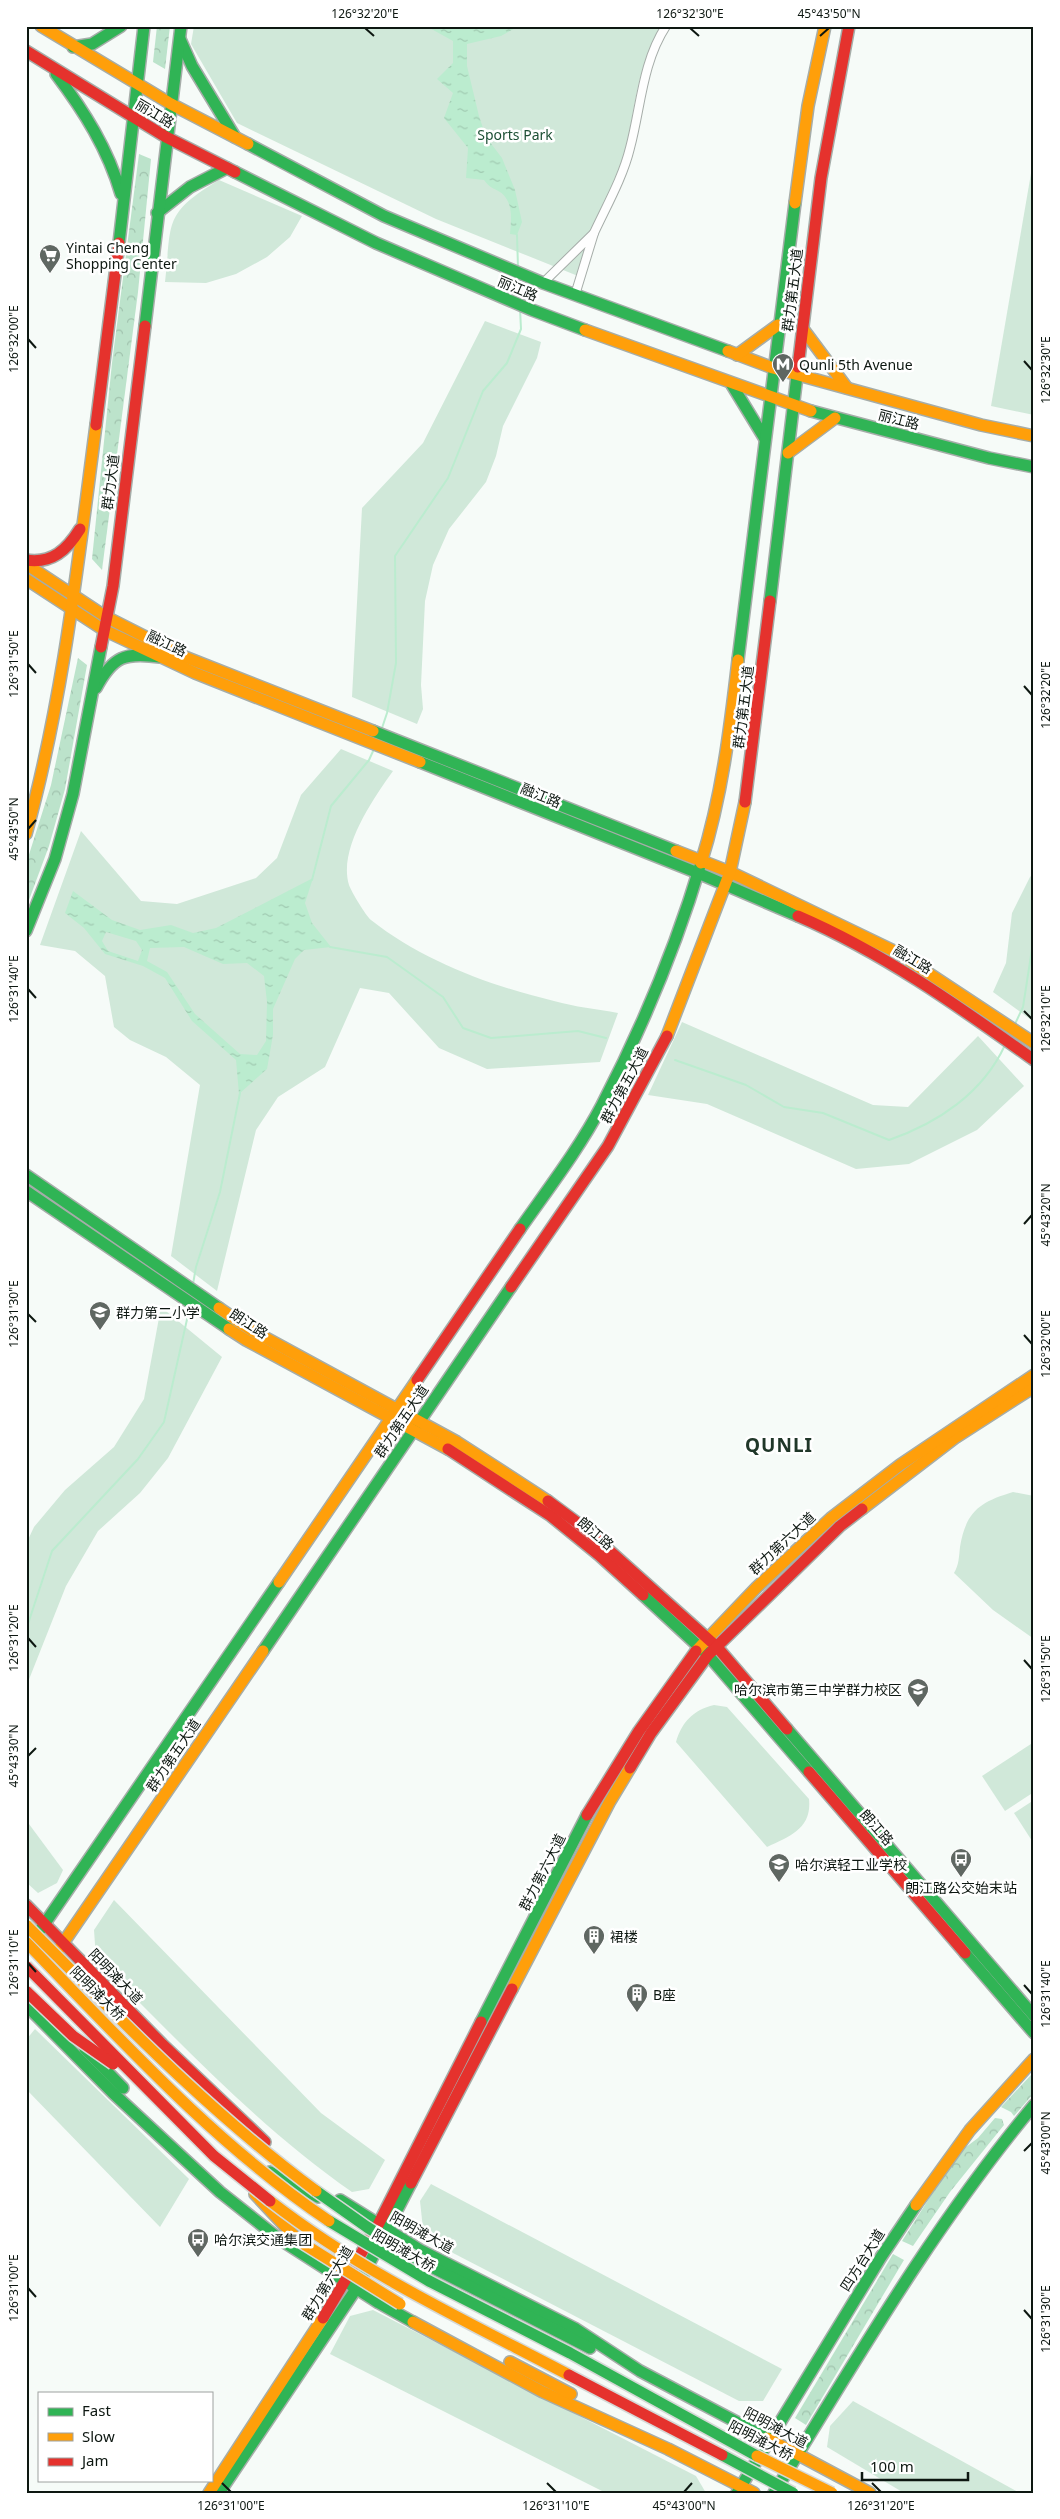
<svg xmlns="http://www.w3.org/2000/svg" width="1060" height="2519" font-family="'Noto Sans','Noto Sans SC',sans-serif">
  <defs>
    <pattern id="forest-crowns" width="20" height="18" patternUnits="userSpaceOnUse" patternTransform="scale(1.25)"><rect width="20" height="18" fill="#bce3cb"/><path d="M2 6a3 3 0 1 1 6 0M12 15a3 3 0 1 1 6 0" fill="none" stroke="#a0c2ad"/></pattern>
    <pattern id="water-ripples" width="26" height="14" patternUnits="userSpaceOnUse" patternTransform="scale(1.25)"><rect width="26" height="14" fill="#bbeccf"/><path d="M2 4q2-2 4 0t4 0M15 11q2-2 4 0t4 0" fill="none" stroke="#a0cab1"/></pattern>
  </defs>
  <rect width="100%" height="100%" fill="#f6fbf8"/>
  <g fill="#d0e8d9">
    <path d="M194,26H664C635,62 636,115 623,158C611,198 596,238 583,278L436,219L237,123L191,44Z"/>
    <path d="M1034,156V415L991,406Z"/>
    <path d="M219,180L302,216L290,237L267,257L236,274L206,283L165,282C172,221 163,214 219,180Z"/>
    <path d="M485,321L541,342L537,358L503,426L496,456L486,482L449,529L433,565L425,601L421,685L423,709L417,724L352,697L362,508L423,443Z"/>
    <path d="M341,749L393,771C373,799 338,849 349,885C351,891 366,916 371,920C423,961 491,986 554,1001C575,1007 597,1009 618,1013L600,1062L487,1069L439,1048L389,993L360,988L325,1067L278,1097L256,1130L217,1291L171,1256L200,1085L166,1057L130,1040L114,1027L105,976L75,951L40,945L81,831L141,901L177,904L256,878L277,858L301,795Z"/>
    <path d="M1034,873V1022L993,992L1006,963L1012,913L1030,877Z"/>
    <path d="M682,1022L873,1105L908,1107L978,1036L1024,1086L977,1130L909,1164L856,1169L707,1104L648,1095Z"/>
    <path d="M161,1307L222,1357L168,1458L140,1493L98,1531L66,1586L26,1687V1544L34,1527L65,1490L114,1447L144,1399Z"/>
    <path d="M1013,1492L1034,1496V1639L993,1610L954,1573C959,1565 959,1556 960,1547C966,1511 980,1502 1013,1492Z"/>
    <path d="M714,1705L727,1707L809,1799C812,1828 791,1836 767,1847L676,1742C682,1722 693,1710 714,1705Z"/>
    <path d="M1034,1742V1792L1005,1811L982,1776Z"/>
    <path d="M1034,1800V1844L1014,1813Z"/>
    <path d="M26,1820L63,1870L57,1883L38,1893L26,1882Z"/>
    <path d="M114,1900L321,2113L385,2160L369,2189L352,2192C257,2126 178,2040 96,1959L94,1930Z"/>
    <path d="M35,2029L189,2179L160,2227L26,2089V2040Z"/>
    <path d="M431,2184L782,2369L763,2401H739L424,2238L420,2201Z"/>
    <path d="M373,2310L696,2476L706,2493H606L330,2354L350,2316Z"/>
    <path d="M853,2401L1020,2493H904L827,2447L830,2426Z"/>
  </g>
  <g fill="url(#forest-crowns)">
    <path d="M157,26H170L165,69L153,62Z"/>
    <path d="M139,154L151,159L138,292L102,570L92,559L112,363Z"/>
    <path d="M78,658L87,665L65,789L49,846L26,908V864L51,785Z"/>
    <path d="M1031,2075L1034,2077V2093L1014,2116L1011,2112L1001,2107Z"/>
    <path d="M995,2118L1002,2119L1004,2125L950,2192L913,2246L902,2241L937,2186L966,2147L978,2138Z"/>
    <path d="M893,2254L904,2260L806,2425L795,2418Z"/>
  </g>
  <g fill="url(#water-ripples)" fill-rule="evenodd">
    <path d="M426,26H519L501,36L467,44V66L479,116L486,137L502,158L515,190L522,222L517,235L510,234C511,220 514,202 500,192C492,187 491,189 484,180L466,178L468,148L444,118L453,93L437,79L453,63V41Z"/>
    <path d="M313,878L305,903L312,923L331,947L304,950L295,959L273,1009V1035L267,1069L239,1094L236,1060L192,1021L165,978L143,966L105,954L84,928L65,913L73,891L112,920L140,930L171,925L193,933L216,928ZM106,932L136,941L142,950L138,961L108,951L102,941ZM184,947L223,964L247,963L264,976L267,1002L266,1041L257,1055L240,1054L195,1014L167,972L147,961L150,948Z"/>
  </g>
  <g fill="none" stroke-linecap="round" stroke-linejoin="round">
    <g stroke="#bbeccf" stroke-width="2">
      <path d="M517,235L518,267"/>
      <path d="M519,279L520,300"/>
      <path d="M381,731L387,713L396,663L395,556L448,478L483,391L507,363L521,329L520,309"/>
      <path d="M312,880L331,806L369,760L374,749"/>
      <path d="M330,947L387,957L443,997L463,1028L491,1038L578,1031L606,1038"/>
      <path d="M1015,1024L1023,1007L1034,936"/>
      <path d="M675,1060L746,1085L784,1107L823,1113L889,1140C938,1123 983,1093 1005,1045"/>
      <path d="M193,1284L196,1267L220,1192L240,1093"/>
      <path d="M26,1630L52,1551L138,1459L164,1422L190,1306"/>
    </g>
    <g stroke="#a6ada9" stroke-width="10">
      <g id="street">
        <path d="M594,233C607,205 623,177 630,148C641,107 642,63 666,26"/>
        <path d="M543,283L594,233L575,295"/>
      </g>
    </g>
    <g stroke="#a6ada9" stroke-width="14">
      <g id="fast">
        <path d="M180,39L192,66L235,137"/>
        <path d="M73,47L92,44L121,26"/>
        <path d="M56,74C84,111 108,149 121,194"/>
        <path d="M248,144L384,216L543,283L728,351"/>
        <path d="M235,172L376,243L532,310L585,330"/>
        <path d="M157,213L190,187L227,168"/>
        <path d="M119,243L144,26"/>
        <path d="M145,326L181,26"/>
        <path d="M732,385L765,439"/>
        <path d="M811,411L989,458L1034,467"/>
        <path d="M770,601L798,367"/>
        <path d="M738,660L795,203"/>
        <path d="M96,688C113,656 125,652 160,657"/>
        <path d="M373,731L676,851"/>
        <path d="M420,762L698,873L798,916"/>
        <path d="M26,931L55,859L73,794L101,647"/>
        <path d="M26,1175L219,1308"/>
        <path d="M26,1191L229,1329"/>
        <path d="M520,1229C548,1189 579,1149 602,1105C642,1028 676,947 701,863"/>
        <path d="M643,1595L708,1655L809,1772"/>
        <path d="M263,1651L511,1287"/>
        <path d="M787,1729L1034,2016"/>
        <path d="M41,1929L279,1582"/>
        <path d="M965,1953L1034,2033"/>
        <path d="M26,2005L113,2093L220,2192L278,2238L379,2303L413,2322"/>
        <path d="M481,2022L587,1815"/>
        <path d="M85,2049L123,2088"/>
        <path d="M270,2172L318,2197"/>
        <path d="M340,2200L420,2250L576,2329L640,2371L767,2438"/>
        <path d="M422,2262L590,2348"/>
        <path d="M219,2493L356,2289L411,2183"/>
        <path d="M737,2493L881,2257L916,2205"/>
        <path d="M774,2493C856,2360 934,2225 1034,2105"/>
      </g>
    </g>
    <g stroke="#a6ada9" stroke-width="14">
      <g id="slow">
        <path d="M41,26L171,104L248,144"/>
        <path d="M795,203L808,106L825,26"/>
        <path d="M803,329L847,388"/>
        <path d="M585,330L811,411"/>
        <path d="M728,351L773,368L981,425L1034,436"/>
        <path d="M737,355L778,325"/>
        <path d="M788,453L835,418"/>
        <path d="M26,564L106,617L185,657L373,731"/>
        <path d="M26,579L104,630L195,673L420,762"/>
        <path d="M26,834C63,701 78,562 96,425"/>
        <path d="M676,851L730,872L898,953L1034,1043"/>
        <path d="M701,863C722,796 730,729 738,660"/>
        <path d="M667,1036L730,872L745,802"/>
        <path d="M219,1308L251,1330L457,1442L548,1501"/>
        <path d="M229,1329L246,1340L448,1449"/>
        <path d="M862,1509L956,1437L1034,1387"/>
        <path d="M279,1582L417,1380"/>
        <path d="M696,1651L757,1587L831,1518L900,1465L1034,1375"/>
        <path d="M59,1949L263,1651"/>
        <path d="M512,1989L609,1803L630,1768"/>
        <path d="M255,2194L299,2241"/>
        <path d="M916,2205L970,2130L1034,2059"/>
        <path d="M413,2322L543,2392L668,2449L754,2493"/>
        <path d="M510,2362L571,2394"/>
        <path d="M767,2438L870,2493"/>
        <path d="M209,2493L323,2318"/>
      </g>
    </g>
    <g stroke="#a6ada9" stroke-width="14">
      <g id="jam">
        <path d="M26,51L166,137L235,172"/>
        <path d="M798,367L821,178L849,26"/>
        <path d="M96,425L119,243"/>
        <path d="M26,560C52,564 67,550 80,529"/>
        <path d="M101,647L113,586L145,326"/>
        <path d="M745,802L770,601"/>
        <path d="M798,916C884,953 958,1006 1034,1060"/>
        <path d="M511,1287L608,1146L667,1036"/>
        <path d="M417,1380L520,1229"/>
        <path d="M448,1449L551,1516L599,1555L643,1595"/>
        <path d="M548,1501L583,1527L717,1647L787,1729"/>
        <path d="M630,1768L651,1733L708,1655L840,1526L862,1509"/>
        <path d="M809,1772L965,1953"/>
        <path d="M587,1815L639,1731L696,1651"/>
        <path d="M26,1905L162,2044L265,2142"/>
        <path d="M411,2183L512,1989"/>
        <path d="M323,2318L378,2225L481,2022"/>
      </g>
    </g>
    <use href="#street" stroke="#fefefe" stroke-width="8"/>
    <use href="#fast" stroke="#30b455" stroke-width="11"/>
    <use href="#slow" stroke="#ff9f0a" stroke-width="11"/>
    <use href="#jam" stroke="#e5322d" stroke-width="11"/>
    <g stroke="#d5d8d6" stroke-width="14" stroke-linecap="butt">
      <g id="fast-bridge">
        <path d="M316,2191L367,2227L422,2262"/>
        <path d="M329,2221L429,2281L570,2353L757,2456"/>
        <path d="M722,2455L793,2493"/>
      </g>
    </g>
    <g stroke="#d5d8d6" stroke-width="14" stroke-linecap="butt">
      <g id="slow-bridge">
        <path d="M26,1925C118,2017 210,2113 316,2191"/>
        <path d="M26,1942C121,2040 215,2144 329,2221"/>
        <path d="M270,2201C361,2272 468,2322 569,2375"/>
        <path d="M299,2241L400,2304"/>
        <path d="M757,2456L832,2493"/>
      </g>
    </g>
    <g stroke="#d5d8d6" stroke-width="14" stroke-linecap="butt">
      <g id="jam-bridge">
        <path d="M26,1966L214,2156L270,2201"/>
        <path d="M26,1991L73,2036L113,2064"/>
        <path d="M569,2375L722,2455"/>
      </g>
    </g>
    <use href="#fast-bridge" stroke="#30b455" stroke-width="11"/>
    <use href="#slow-bridge" stroke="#ff9f0a" stroke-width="11"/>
    <use href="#jam-bridge" stroke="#e5322d" stroke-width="11"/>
  </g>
  <path fill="none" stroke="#0d1711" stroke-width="2" d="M365,28L374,36M690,28L699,36M820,36L829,28M28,339L36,348M1024,361L1032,370M28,664L36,673M1024,686L1032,695M28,829L36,820M28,989L36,998M1024,1011L1032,1019M1024,1224L1032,1215M28,1314L36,1322M1024,1335L1032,1344M28,1638L36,1647M1024,1660L1032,1669M28,1756L36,1748M28,1963L36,1972M1024,1985L1032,1994M1024,2151L1032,2143M28,2288L36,2297M1024,2310L1032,2319M222,2483L231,2492M547,2483L556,2492M872,2483L881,2492M684,2492L692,2483"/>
  <defs>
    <g id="supermarket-pin" transform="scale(1.125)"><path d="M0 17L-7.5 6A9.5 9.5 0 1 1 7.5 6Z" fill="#5f6762" stroke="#fff"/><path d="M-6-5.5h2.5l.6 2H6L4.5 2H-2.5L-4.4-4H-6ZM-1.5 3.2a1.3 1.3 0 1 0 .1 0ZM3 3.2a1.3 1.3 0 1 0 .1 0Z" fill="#fff"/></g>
    <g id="metro-pin" transform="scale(1.125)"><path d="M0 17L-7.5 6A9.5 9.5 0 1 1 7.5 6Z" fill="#5f6762" stroke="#fff"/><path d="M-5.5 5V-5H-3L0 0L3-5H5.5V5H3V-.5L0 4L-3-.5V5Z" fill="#fff"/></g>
    <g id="school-pin" transform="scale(1.125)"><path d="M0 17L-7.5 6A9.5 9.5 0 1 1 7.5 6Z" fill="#5f6762" stroke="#fff"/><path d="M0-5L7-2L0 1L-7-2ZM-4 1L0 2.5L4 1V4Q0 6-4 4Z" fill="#fff"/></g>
    <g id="bus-pin" transform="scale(1.125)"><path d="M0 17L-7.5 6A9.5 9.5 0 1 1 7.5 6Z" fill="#5f6762" stroke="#fff"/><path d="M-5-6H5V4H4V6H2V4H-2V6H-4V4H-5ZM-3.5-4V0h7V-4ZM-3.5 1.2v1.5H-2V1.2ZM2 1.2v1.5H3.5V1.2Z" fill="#fff"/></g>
    <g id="building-pin" transform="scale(1.125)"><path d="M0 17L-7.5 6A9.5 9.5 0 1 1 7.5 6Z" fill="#5f6762" stroke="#fff"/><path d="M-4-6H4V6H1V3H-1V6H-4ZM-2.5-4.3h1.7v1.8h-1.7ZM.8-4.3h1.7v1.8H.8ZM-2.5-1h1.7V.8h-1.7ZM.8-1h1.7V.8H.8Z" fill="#fff"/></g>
  </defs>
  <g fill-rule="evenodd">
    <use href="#supermarket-pin" x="50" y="255"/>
    <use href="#metro-pin" x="783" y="364"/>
    <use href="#school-pin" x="100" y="1312"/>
    <use href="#school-pin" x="918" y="1689"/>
    <use href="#bus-pin" x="961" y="1859"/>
    <use href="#school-pin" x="779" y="1864"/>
    <use href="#building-pin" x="594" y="1936"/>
    <use href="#building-pin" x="637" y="1994"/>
    <use href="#bus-pin" x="198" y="2239"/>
  </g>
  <g text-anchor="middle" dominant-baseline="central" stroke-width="5" stroke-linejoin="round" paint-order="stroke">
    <g font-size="14" fill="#0d1711" stroke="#fff">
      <text transform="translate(155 113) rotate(31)">丽江路</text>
      <text transform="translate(518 288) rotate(23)">丽江路</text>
      <text transform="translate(792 290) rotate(-83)">群力第五大道</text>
      <text transform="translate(899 419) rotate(15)">丽江路</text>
      <text transform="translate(110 482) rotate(-83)">群力大道</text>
      <text transform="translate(167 643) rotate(25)">融江路</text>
      <text transform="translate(743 707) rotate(-83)">群力第五大道</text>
      <text transform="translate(541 795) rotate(22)">融江路</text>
      <text transform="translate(913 959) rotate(31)">融江路</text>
      <text transform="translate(624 1085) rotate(-62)">群力第五大道</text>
      <text transform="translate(249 1323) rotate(33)">朗江路</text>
      <text transform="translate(401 1421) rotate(-56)">群力第五大道</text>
      <text transform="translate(596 1533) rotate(40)">朗江路</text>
      <text transform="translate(782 1543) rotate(-43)">群力第六大道</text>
      <text transform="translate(173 1755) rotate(-56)">群力第五大道</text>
      <text transform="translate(877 1827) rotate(49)">朗江路</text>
      <text transform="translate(542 1872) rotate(-63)">群力第六大道</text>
      <text transform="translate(116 1976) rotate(46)">阳明滩大道</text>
      <text transform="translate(98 1993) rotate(45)">阳明滩大桥</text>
      <text transform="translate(422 2232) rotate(29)">阳明滩大道</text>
      <text transform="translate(404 2250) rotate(30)">阳明滩大桥</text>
      <text transform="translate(862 2260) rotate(-58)">四方台大道</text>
      <text transform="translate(327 2283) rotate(-59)">群力第六大道</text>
      <text transform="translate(776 2427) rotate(28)">阳明滩大道</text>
      <text transform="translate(761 2440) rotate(27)">阳明滩大桥</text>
    </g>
    <g font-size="14" fill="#1c4f34" stroke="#fff">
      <text x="515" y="134">Sports Park</text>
    </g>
    <g font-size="14" fill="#0d1711" stroke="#fff" text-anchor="start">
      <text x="66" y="247">Yintai Cheng<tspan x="66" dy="16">Shopping Center</tspan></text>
      <text x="799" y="364">Qunli 5th Avenue</text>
      <text x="116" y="1312">群力第二小学</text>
      <text x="902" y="1689" text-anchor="end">哈尔滨市第三中学群力校区</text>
      <text x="795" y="1864">哈尔滨轻工业学校</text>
      <text x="961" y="1887" text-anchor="middle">朗江路公交始末站</text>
      <text x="610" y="1936">裙楼</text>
      <text x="653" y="1994">B座</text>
      <text x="214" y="2239">哈尔滨交通集团</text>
    </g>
    <g font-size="19" font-weight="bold" letter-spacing="1" fill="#203729" stroke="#fff">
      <text x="779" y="1445">QUNLI</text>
    </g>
  </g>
  <rect width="1060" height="2519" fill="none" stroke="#ffffff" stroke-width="55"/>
  <rect x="38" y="2392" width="175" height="90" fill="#ffffff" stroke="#9ea2a0"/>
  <rect x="48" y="2408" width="25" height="8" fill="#30b455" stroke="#9ea2a0"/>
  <text x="82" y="2416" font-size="15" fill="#0d1711">Fast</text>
  <rect x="48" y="2433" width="25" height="8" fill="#ff9f0a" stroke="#9ea2a0"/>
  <text x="82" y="2442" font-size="15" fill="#0d1711">Slow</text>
  <rect x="48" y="2458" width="25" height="8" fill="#e5322d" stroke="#9ea2a0"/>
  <text x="82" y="2466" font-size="15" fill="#0d1711">Jam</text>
  <path d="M862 2472v8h106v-8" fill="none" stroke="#0d1711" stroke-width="2.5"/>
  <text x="870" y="2472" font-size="15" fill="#0d1711" stroke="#ffffff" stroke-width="4" paint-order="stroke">100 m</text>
  <rect x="28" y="28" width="1004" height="2464" fill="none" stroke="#0d1711" stroke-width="2"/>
  <g font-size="12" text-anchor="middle" fill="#0d1711">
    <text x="365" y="18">126°32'20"E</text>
    <text x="690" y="18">126°32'30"E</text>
    <text x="829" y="18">45°43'50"N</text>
    <text transform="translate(14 339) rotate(-90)" y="4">126°32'00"E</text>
    <text transform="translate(1046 370) rotate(-90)" y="4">126°32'30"E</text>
    <text transform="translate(14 664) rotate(-90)" y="4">126°31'50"E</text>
    <text transform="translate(1046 695) rotate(-90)" y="4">126°32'20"E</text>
    <text transform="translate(14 829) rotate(-90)" y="4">45°43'50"N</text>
    <text transform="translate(14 989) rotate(-90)" y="4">126°31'40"E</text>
    <text transform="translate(1046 1019) rotate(-90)" y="4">126°32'10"E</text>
    <text transform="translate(1046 1215) rotate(-90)" y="4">45°43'20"N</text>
    <text transform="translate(14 1314) rotate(-90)" y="4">126°31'30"E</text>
    <text transform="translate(1046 1344) rotate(-90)" y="4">126°32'00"E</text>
    <text transform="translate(14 1638) rotate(-90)" y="4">126°31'20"E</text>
    <text transform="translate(1046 1669) rotate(-90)" y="4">126°31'50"E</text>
    <text transform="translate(14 1756) rotate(-90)" y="4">45°43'30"N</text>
    <text transform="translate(14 1963) rotate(-90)" y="4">126°31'10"E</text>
    <text transform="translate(1046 1994) rotate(-90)" y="4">126°31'40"E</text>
    <text transform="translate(1046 2143) rotate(-90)" y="4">45°43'00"N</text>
    <text transform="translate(14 2288) rotate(-90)" y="4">126°31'00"E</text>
    <text transform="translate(1046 2319) rotate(-90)" y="4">126°31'30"E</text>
    <text x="231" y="2510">126°31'00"E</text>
    <text x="556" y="2510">126°31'10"E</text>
    <text x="684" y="2510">45°43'00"N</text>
    <text x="881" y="2510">126°31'20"E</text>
  </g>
</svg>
